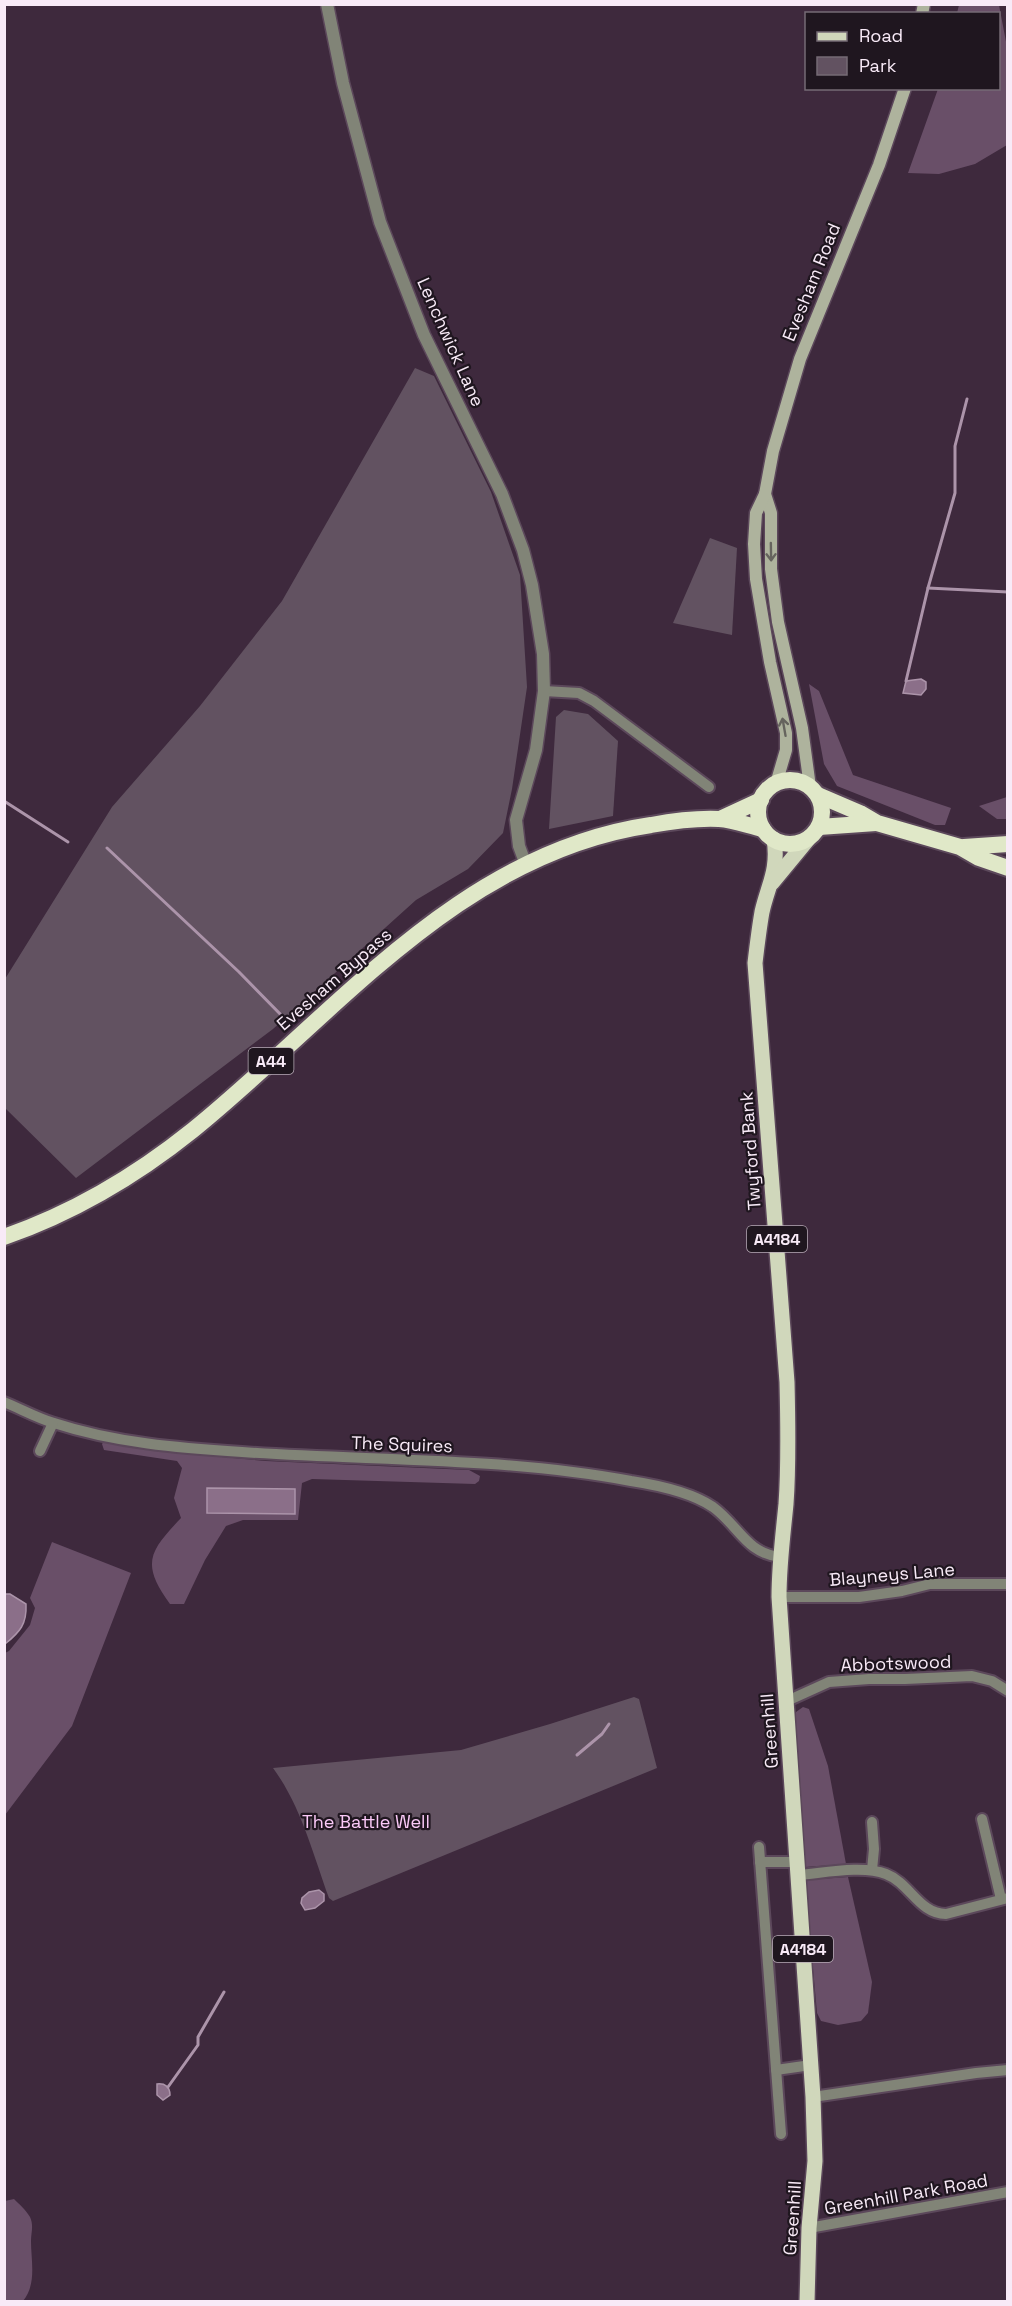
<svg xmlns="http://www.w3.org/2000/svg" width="1012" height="2306" font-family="'Space Grotesk',sans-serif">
  <rect width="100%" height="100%" fill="#3e293d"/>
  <g fill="#625261">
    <path d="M415,368L434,376L491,492L520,575L527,687L512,789L503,833L468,869L416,900L273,1029L76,1178L5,1108V979L112,807L200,706L282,601Z"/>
    <path d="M710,538L737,548L732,635L673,623Z"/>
    <path d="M564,710L588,714L618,741L613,816L549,829L556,717Z"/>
    <path d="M634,1697L639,1699L657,1768L333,1901L329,1898C313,1854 301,1806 273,1768L461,1750L550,1724Z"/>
  </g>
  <g fill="#694f68">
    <path d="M959,5H999L1007,47V145L975,164L939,174L908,173L938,89L998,88V14L957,13Z"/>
    <path d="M809,684L819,691L853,775L951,808L945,825H935L837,786L824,764Z"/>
    <path d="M1007,797V819H997L979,806Z"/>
    <path d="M104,1441L177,1453L266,1461L469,1470L480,1476L479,1481L475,1484L312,1479L302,1483L298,1520H243L226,1526L205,1560L184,1604H170C140,1563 150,1551 181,1518L174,1498L182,1468L177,1461L104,1450L102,1444Z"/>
    <path d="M52,1542L131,1573L72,1726L5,1815V1653L9,1651L30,1625L35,1608L30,1598Z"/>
    <path d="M803,1707L809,1709L828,1766L846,1864L805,1867L794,1720L796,1712Z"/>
    <path d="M848,1877L872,1982L868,2013L861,2021L838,2025L821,2021L817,2013L805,1880Z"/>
    <path d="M14,2199C19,2204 26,2210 30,2217C34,2226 31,2232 31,2241C31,2261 37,2284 23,2301H5V2201Z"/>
  </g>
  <g fill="#8b6f89" stroke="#ac94aa" stroke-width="1.5">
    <path d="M921,679L926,682V689L921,695L903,693L906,681Z"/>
    <path d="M207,1488L295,1489V1514L207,1513Z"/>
    <path d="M5,1594H10L26,1604C27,1624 20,1632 5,1644Z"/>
    <path d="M319,1890L324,1894V1901L315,1908L305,1910L301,1903L302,1898L309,1892Z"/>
    <path d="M157,2084C165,2083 170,2087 170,2095L163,2100L157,2095Z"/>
  </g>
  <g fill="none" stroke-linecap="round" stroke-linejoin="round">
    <g stroke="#ac94aa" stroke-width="3">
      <path d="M928,588L1008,592"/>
      <path d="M906,681L928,588L955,493V446L967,399"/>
      <path d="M4,801L68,842"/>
      <path d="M107,848L239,972L286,1020"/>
      <path d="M577,1755L602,1734L609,1724"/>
      <path d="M168,2087L198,2045V2037L224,1992"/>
    </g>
    <g stroke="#5c485b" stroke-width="14">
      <g id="minor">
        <path d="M544,691L579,693L594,701L709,787"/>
        <path d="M4,1402C21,1409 37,1418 54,1423C115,1443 180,1448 242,1452C372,1461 503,1457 631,1481C657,1485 691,1492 713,1507C739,1526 746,1553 780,1557"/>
        <path d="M40,1451L53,1423"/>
        <path d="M779,1597H859L902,1591L930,1584H1008"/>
        <path d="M787,1701L829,1682L869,1679H905L972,1676L992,1681L1008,1691"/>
        <path d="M982,1819L1001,1899"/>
        <path d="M759,1847L781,2134"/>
        <path d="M760,1862H798"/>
        <path d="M872,1870L874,1849L872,1822"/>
        <path d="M799,1875C824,1873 863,1865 886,1874C910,1883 919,1914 946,1914L1008,1898"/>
        <path d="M776,2070L811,2065"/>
        <path d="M813,2097L976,2073L1008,2070"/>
        <path d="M809,2228L1008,2192"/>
      </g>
    </g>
    <g stroke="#5c485b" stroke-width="15">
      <path id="tertiary" d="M327,4L343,83L380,222L424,335L502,494L523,550L532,585L543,654L544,691L536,750L516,820L519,846L526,865"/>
    </g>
    <g stroke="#5c485b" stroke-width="15">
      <g id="secondary">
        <path d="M922,14L924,4"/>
        <path d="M765,494L771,513V569L778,622L802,728L810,787"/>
        <path d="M776,784L786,750V733L770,662L756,579L754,544L756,513L765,494L773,451L800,359L879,165L905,88"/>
      </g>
    </g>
    <g stroke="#5c485b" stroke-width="18">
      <g id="primary">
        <path d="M774,839C779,870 768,885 762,912C759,929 757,946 755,963L787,1382C788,1423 789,1463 786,1504C783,1535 779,1565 779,1597L813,2097L815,2161L809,2228L807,2302"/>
        <path d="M772,883L810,837"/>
      </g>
    </g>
    <g stroke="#5c485b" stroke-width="20">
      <g id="trunk">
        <circle cx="790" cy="812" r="32"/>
        <path d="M818,795L860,813L877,823L960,847L979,858L1008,868"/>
        <path d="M720,819L761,800"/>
        <path d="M819,827L876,823"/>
        <path d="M964,847L1008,844"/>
        <path d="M4,1237C73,1213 137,1175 193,1130C335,1015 459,853 651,825C673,821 697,818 719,819C734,820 749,826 763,829"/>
      </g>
    </g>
    <use href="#minor" stroke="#818477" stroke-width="10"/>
    <use href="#tertiary" stroke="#818477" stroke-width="12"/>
    <use href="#secondary" stroke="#aeb39d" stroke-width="12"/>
    <use href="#primary" stroke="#d0d7bb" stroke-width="15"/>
    <use href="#trunk" stroke="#e0e8c8" stroke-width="16"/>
  </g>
  <defs><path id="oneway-shaft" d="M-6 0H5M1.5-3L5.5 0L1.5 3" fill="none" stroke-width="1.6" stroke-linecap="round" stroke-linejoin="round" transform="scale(1.5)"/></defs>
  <g stroke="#66645e">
    <use href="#oneway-shaft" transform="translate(771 552) rotate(89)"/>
    <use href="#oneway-shaft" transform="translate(784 727) rotate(-100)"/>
  </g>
  <g text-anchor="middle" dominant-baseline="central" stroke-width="4.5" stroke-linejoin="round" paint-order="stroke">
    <g fill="#1f161f" stroke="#b7aab6" stroke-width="1.5">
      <rect x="248.5" y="1048" width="45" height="26" rx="4.5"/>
      <rect x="747" y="1226" width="60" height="26" rx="4.5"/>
      <rect x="773" y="1936" width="60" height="26" rx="4.5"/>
    </g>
    <g font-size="16" font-weight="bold" fill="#f8eaf7">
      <text x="271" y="1061">A44</text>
      <text x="777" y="1239">A4184</text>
      <text x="803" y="1949">A4184</text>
    </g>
    <g font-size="18" fill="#f8eaf7" stroke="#1f161f">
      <text transform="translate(811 282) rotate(-68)">Evesham Road</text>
      <text transform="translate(451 342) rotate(66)">Lenchwick Lane</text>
      <text transform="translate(334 979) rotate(-41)">Evesham Bypass</text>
      <text transform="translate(750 1151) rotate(-94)">Twyford Bank</text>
      <text transform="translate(402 1444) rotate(2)">The Squires</text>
      <text transform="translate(892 1574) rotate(-5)">Blayneys Lane</text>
      <text transform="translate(896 1663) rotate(-2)">Abbotswood</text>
      <text transform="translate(769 1731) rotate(-94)">Greenhill</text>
      <text transform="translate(906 2194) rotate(-10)">Greenhill Park Road</text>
      <text transform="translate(792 2218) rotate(-86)">Greenhill</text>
    </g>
    <g font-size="18" fill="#fac9f7" stroke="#1f161f">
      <text x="366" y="1821">The Battle Well</text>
    </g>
  </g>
  <rect width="1012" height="2306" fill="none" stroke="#f8eaf7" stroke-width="12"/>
  <rect x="805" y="12" width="195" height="78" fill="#1f161f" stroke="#766b75" stroke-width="1.5"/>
  <rect x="817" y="32" width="30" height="9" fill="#d0d7bb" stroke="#766b75" stroke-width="1.5"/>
  <text x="859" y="42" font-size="18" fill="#f8eaf7">Road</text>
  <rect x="817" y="57" width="30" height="18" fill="#625261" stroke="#766b75" stroke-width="1.5"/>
  <text x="859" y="72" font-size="18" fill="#f8eaf7">Park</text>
</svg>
